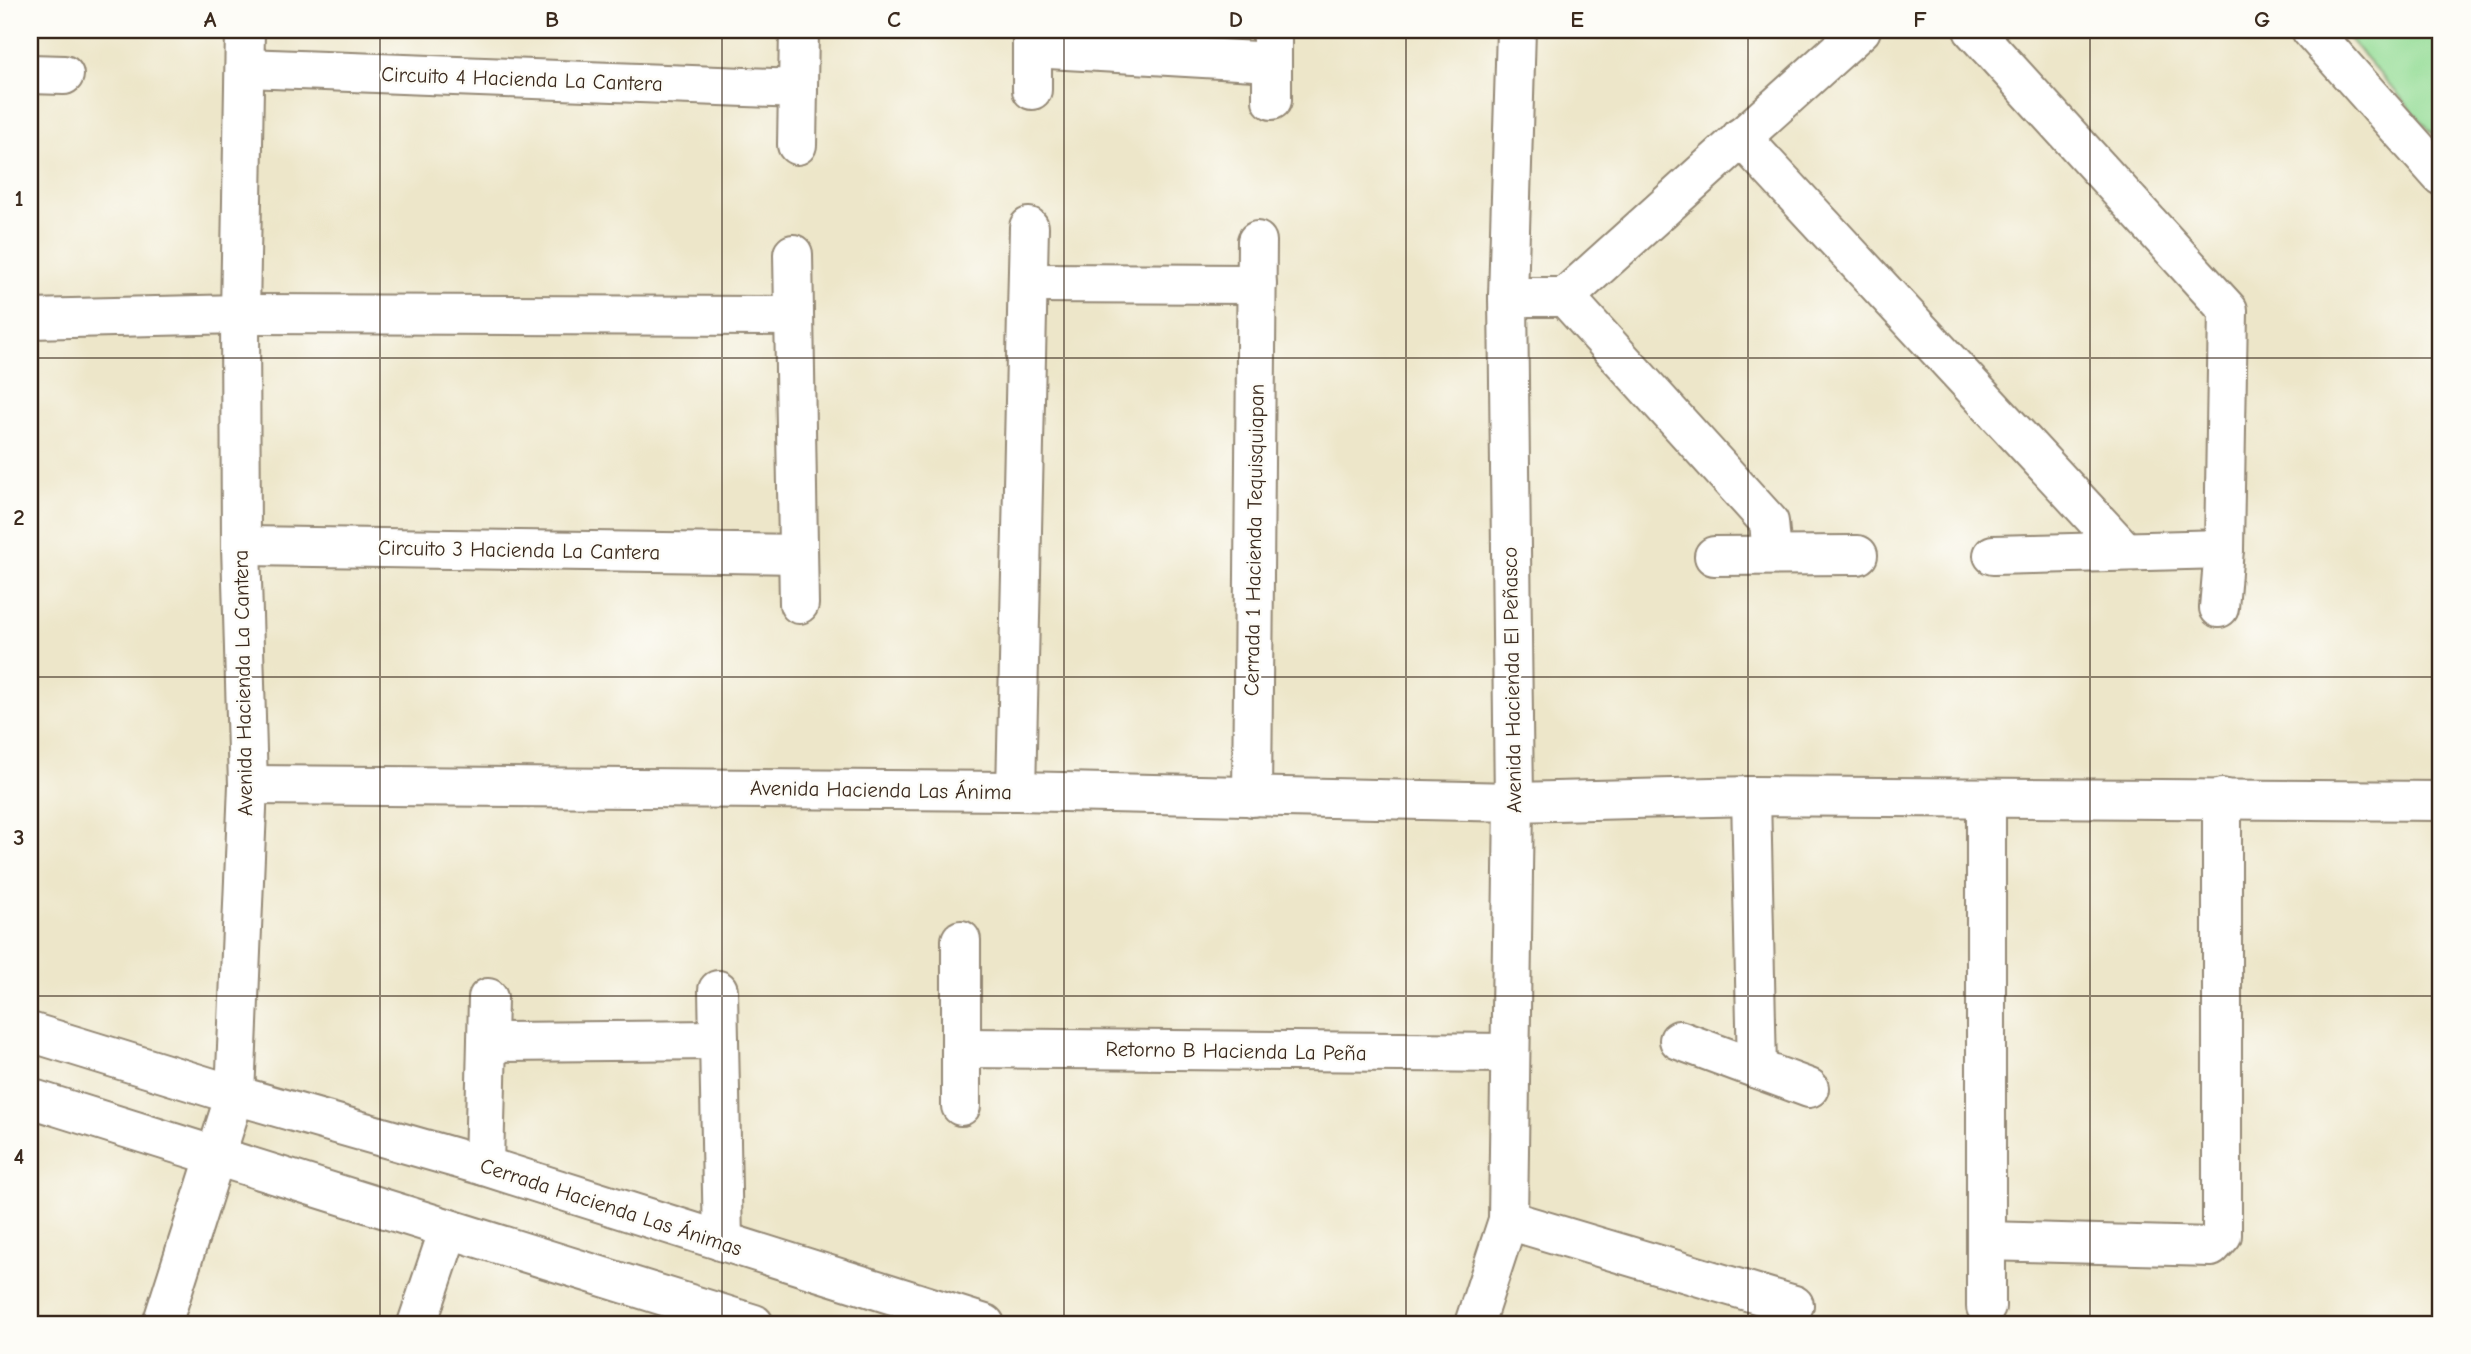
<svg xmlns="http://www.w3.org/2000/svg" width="2471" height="1354" font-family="'Comic Neue',sans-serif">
  <rect width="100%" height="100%" fill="#fdfcf7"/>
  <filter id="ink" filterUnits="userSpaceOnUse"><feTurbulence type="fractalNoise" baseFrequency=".0143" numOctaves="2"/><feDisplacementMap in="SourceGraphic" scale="14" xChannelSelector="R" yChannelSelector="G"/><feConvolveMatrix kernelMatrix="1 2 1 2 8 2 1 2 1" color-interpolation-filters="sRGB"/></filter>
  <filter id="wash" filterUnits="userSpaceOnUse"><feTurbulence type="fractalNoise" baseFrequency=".00686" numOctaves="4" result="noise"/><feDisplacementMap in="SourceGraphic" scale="28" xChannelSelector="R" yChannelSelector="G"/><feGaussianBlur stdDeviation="1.57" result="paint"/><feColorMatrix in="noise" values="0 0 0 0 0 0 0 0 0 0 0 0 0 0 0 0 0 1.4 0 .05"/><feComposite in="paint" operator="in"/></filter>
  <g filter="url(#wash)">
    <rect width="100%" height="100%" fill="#ede6c9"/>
    <path fill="#95dd97" stroke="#68845a" stroke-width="2" d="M2341,30H2441V143Z"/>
  </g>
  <g filter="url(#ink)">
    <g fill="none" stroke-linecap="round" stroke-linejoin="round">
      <g stroke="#948874" stroke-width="42">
        <g id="minor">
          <path d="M1032,30V90"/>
          <path d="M1272,30V100"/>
          <path d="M1973,30L2228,310L2224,549L2219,608"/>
          <path d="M2311,30L2441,176"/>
          <path d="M1032,48L1272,62"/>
          <path d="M245,68L798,89"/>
          <path d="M30,74L64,75"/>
          <path d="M1741,137L2123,549"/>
          <path d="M797,145L799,30"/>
          <path d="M793,254L799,604"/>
          <path d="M1029,283L1257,284"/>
          <path d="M1508,297H1565L1861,30"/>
          <path d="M1565,297L1769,522L1772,555"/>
          <path d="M30,319L240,314L794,316"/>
          <path d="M241,546L798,554"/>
          <path d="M1993,555L2224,549"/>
          <path d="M1714,556L1858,555"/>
          <path d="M248,785L1016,791L1514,802L1751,796L2441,801"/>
          <path d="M1016,791L1029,227"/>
          <path d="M1751,796L1757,1069"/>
          <path d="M1252,797L1257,241"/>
          <path d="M961,940V1106"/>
          <path d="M718,990L723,1242"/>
          <path d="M30,1032L235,1095L484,1166L985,1324"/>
          <path d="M1679,1040L1809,1088"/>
          <path d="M487,1042L719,1040"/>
          <path d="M962,1048L1510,1053"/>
          <path d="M30,1098L754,1324"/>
          <path d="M484,1166L488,998"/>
          <path d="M1508,1220L1794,1305"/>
          <path d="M1986,1241L2211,1247L2222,1235V798"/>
          <path d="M1986,1307V798"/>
          <path d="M162,1324L235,1095L248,785L241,546L240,314L245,30"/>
          <path d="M417,1324L449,1229"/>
          <path d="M1474,1324L1508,1220L1514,802L1508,297L1516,30"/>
        </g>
      </g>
      <use href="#minor" stroke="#fff" stroke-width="38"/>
    </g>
  </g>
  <path fill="none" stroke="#3b2a1e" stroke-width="2" stroke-opacity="0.55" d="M380,30V1324M722,30V1324M1064,30V1324M1406,30V1324M1748,30V1324M2090,30V1324M30,358H2441M30,677H2441M30,996H2441"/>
  <g text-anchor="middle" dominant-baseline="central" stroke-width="5" stroke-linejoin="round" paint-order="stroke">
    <g font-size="21" fill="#3b2a1e" stroke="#fdfcf7">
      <text transform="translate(522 79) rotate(2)">Circuito 4 Hacienda La Cantera</text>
      <text transform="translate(1254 540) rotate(-89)">Cerrada 1 Hacienda Tequisquiapan</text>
      <text transform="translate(519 550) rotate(1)">Circuito 3 Hacienda La Cantera</text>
      <text transform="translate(1512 680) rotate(-91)">Avenida Hacienda El Peñasco</text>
      <text transform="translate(243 683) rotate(-91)">Avenida Hacienda La Cantera</text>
      <text transform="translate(881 790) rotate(1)">Avenida Hacienda Las Ánima</text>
      <text transform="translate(1236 1051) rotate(1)">Retorno B Hacienda La Peña</text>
      <text transform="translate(611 1207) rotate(18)">Cerrada Hacienda Las Ánimas</text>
    </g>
  </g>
  <rect width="2471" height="1354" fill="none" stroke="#fdfcf7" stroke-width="77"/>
  <rect x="38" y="38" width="2394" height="1278" fill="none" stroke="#3b2a1e" stroke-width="2.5"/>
  <g font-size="23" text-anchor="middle" font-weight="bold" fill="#3b2a1e">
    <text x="210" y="27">A</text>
    <text x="552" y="27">B</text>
    <text x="894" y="27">C</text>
    <text x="1236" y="27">D</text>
    <text x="1577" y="27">E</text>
    <text x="1920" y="27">F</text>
    <text x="2262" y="27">G</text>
    <text x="19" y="206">1</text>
    <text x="19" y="525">2</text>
    <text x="19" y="845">3</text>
    <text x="19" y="1164">4</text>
  </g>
</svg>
